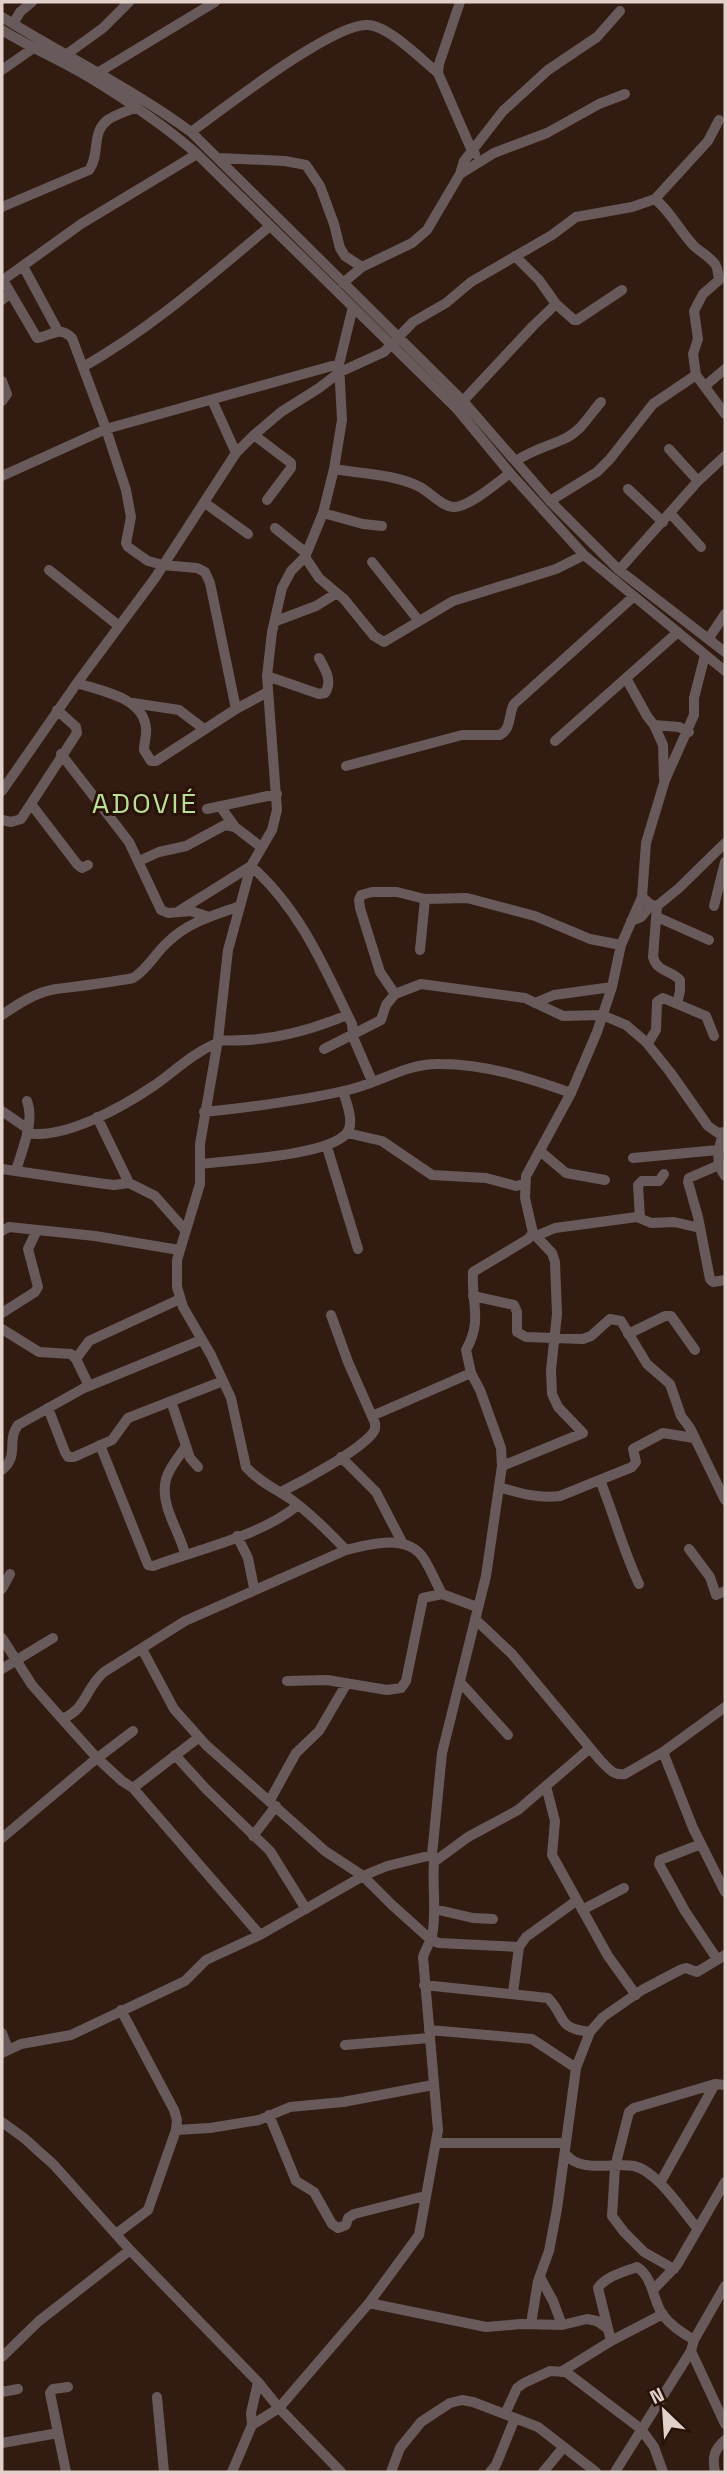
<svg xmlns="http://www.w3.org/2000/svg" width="727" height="2474" font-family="'Space Grotesk',sans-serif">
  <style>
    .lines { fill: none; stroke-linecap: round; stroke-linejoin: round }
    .minor { stroke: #685a5a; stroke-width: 10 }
    .labels { text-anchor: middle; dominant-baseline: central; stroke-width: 6; stroke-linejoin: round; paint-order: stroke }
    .quarter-label { font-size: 28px; letter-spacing: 2px; fill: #badd97; stroke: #281208 }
  </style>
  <rect width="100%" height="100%" fill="#321b11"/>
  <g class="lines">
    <!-- minor -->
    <path class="minor" d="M 460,2 L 439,64 L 438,73 L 472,151 L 475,154
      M 2,17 C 65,56 131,88 191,132 L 463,401 L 550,501 L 619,570 L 725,652
      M 13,24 L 20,12 L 32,2
      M 2,30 C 31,48 63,61 92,79 C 128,101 165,126 197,154 L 457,409 L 510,473 L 584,555 L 725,671
      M 67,54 L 103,28 L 129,2
      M 2,70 L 32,49
      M 99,72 L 215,2
      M 191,132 C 223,109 334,22 368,25 C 389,26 422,60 438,73
      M 197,154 L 81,224 L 3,280 L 37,338 C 51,336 59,325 72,338 L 106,429 L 126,490 L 131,517 L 126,543 L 128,547 L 148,561 L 163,565 L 197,568 L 205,572 L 210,583 L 236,709
      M 219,158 L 285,161 L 306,165 L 320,186 L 334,224 L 340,248 L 345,256 L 362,267
      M 460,174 L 494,153 L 547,133 L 599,104 L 625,94
      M 655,199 C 671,212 679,230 694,246 C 700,252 709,256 715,264 C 718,268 718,274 719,280 L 703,294 L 694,311 L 698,339 L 693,354 L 696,375 L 725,414
      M 2,207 L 89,170 C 101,154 90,132 109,119 C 116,115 126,111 135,108
      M 515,256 L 539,280 L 556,304
      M 23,266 L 58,331
      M 343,283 L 362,267 L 412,243 L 427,230 L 460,174 L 464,161 L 503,111 L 548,70 L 597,37 L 620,11
      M 2,300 L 10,293
      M 83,367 C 152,328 210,276 270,226
      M 2,381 L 7,394 L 2,401
      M 705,386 L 725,369
      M 212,400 L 236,453
      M 463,401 L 533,326 L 556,304 L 574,320 L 577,320 L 622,290
      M 254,435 L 291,463 L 291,468 L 267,500
      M 669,449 L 698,481
      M 516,461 C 532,450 549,446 566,438 C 582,430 590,414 601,402
      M 334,469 C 362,474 395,474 420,487 C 431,493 441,506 453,507 C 468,508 498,482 510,473
      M 2,476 L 106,429 L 339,364
      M 628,489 L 663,522
      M 550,501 L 597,472 L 610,459 L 653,404 L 696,375
      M 205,503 L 248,534
      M 323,513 L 363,524 L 382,526
      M 670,513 L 701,547
      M 275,528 L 306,553
      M 305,557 L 319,578 L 344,599 L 374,636 L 384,642 L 453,601 L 556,569 L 584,555
      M 372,562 L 419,621
      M 49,570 L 119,626
      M 619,570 L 698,481 L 725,456
      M 276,621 L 316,606 L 337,593
      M 709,638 L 725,614
      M 267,676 L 319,694 L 325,693 C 333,681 325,669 319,658
      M 626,678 L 647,716 L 654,725 L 679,727 L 689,732
      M 77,683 C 101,691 143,697 146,728 C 147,735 144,743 144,750 L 151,761 L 156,761 L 236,709 L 268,692
      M 133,703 L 179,710 L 204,729
      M 654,725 L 663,745 L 664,778
      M 555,741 L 678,632
      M 61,754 L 129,842 L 161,910 L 168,913 L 191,911 L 209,917
      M 346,766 L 462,735 L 500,735 C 512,728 508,715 514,704 L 633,597
      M 2,791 L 77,683 L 155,578 L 236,453 L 254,435 L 281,412 L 319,388 L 340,372 L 384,352 L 413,322 L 446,303 L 471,282 L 552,235 L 576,217 L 632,207 L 655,199 L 708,141 L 719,120
      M 31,804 L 77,864 L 82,868 L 88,865
      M 220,806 L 235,827
      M 207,809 L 277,794
      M 2,820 L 11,822 L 21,819 L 77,733 L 76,727 L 57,710
      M 139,861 L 159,852 L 186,846 L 225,825 L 235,827 L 261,847
      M 642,897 L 651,905 L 657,906 L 679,888 L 725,843
      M 657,906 L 653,957 C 657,972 671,970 680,980 L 680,991 L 677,1004
      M 714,906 L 725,862
      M 179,911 L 251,866 C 300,909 324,967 352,1024 L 353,1037 L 372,1081
      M 657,917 L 709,940
      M 631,921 L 641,917 L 651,905
      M 420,950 L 425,899
      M 395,994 L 380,972 L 360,908 L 359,900 L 361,895 L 372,892 L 397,892 L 425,899 L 467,898 L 535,916 L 590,939 L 621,945
      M 535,1003 L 554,995 L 612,987
      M 2,1015 C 18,1004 36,992 56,989 C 81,986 108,983 133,978 C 148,969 155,953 168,942 C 187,923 212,916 237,907
      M 218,1040 C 262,1043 307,1032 347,1015
      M 646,1042 L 650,1040 L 656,1030 L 657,1002 L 663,998 L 706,1016 L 714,1036
      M 324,1049 L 381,1020 L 386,1005 L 395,994 L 421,984 L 525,998 L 563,1016 L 602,1015 L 626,1025 L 646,1042 L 670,1072 L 708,1126 L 718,1133 L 725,1132
      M 2,1111 L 28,1129
      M 204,1112 C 252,1107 301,1101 348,1090 C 380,1083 406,1063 440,1064 C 486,1064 529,1078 571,1093
      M 97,1117 L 129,1183
      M 27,1133 C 65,1140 124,1106 155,1085 C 176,1070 193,1053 217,1043
      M 347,1133 L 382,1141 L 432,1175 L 486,1178 L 516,1186 L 524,1184
      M 723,1133 C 719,1148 714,1162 725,1176
      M 327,1147 L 358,1249
      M 540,1151 L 566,1173 L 605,1180
      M 633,1158 L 718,1150
      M 201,1164 C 232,1160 328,1156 347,1133 C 355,1122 346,1102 343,1091
      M 719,1165 L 689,1178 L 688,1182 L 698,1217 L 710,1279 L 713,1282 L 725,1280
      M 2,1169 L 98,1183 L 114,1185 L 129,1183 L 155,1196 L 185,1230
      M 16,1171 C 22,1149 35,1122 27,1101
      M 640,1218 L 638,1185 L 642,1181 L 659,1181 L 664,1174
      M 2,1231 L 9,1227 L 95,1236 L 179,1250
      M 536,1236 L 555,1228 L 637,1217 L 651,1223 L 674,1222 L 700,1228
      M 473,1296 L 514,1305 L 517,1312 L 517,1332 L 526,1337 L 583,1339 L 591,1336 L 610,1319 L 621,1321 L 647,1364 L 670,1384 L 681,1416 L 690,1428 L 725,1500
      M 2,1313 L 35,1292 L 38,1287 L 28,1249 L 37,1230
      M 2,1329 L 39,1352 L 71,1354 L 76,1359 L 89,1386
      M 628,1334 L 665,1316 L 671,1316 L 695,1350
      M 76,1359 L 89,1341 L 180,1299
      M 171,1401 L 190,1458 L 198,1467
      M 48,1408 L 65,1452 L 68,1457 L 74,1457 L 112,1440 L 128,1418 L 223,1381
      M 372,1416 L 471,1373
      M 100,1445 L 148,1565 L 153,1566 C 199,1549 261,1536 298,1505
      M 341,1457 L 376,1492 L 403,1544
      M 502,1466 L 583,1433 L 558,1407 L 552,1394 L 551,1370 L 557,1314 L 555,1262 L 552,1253 L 533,1233
      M 2,1470 C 20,1455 6,1441 18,1425 L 84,1388 L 201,1340
      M 600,1480 C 614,1515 623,1550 639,1584
      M 499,1487 C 519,1493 539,1499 560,1496 L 632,1467 L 636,1462 L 633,1449 L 663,1433 L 694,1438
      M 281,1492 C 303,1481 357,1452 372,1434 C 376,1429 375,1429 375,1423 L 348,1362 L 331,1315
      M 237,1536 L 248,1558 L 254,1588
      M 689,1549 L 710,1577 L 716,1595 L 725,1591
      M 346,1550 C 329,1532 312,1515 292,1500 C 276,1489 258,1481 246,1467 L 231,1398 L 211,1355 L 183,1307 L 177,1287 L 177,1260 L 200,1184 L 200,1144 L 218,1040 L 228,950 L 251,866 L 272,830 L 277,810 L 267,676 L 272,632 L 282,588 L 291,571 L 305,557 L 323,513 L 334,469 L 342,420 L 339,364 L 353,307
      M 185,1554 C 180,1532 162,1509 165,1485 C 166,1471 179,1457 186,1446
      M 2,1589 L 10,1574
      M 475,1619 L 512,1654 L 600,1760 C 608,1768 613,1776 625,1774 L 663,1752 L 725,1707
      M 2,1638 L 32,1685 L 62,1719 L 97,1758 L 122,1781 L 133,1788 L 260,1935
      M 142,1649 L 174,1709 L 206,1745 L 325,1851 L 363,1876 L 391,1904 L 431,1940 L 439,1943 L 519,1947
      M 2,1669 L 53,1638
      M 287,1681 L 327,1680 L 387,1690 L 401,1688 L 406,1681 L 423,1598 L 442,1594 L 477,1607
      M 460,1682 L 508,1735
      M 62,1719 C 87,1709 85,1688 104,1672 L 185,1621 L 346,1550 C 370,1544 408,1533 424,1559 C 431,1570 436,1583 442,1594
      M 663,1752 L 693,1828 L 725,1892
      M 175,1755 L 206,1789 L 270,1851 L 306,1909
      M 546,1786 L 555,1821 L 552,1855 L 608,1956 L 636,1995
      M 133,1788 L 198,1738
      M 270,1800 L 296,1753 L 319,1731 L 347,1683
      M 253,1836 L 276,1806
      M 2,1838 L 91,1763 L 133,1731
      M 701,1844 L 660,1860 L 659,1864 L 685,1911 L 717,1959
      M 434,1862 L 468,1837 L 518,1810 L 590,1748
      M 434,1909 L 473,1918 L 493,1919
      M 582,1910 L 624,1888
      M 424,1985 L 548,1998 C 567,2018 556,2028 590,2032
      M 513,1993 L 519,1947 L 526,1937 L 576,1901
      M 429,2030 L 532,2039 L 576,2068
      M 2,2033 L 8,2049
      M 345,2045 L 429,2038
      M 2,2053 L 21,2044 L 71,2035 L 185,1981 L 206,1960 L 260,1935 L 363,1876 L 387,1866 L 432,1855
      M 269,2115 L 296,2181 L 314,2192 L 332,2224 L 338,2228 L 346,2225 L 348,2218 L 354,2214 L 425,2196
      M 2,2122 L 24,2138 L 54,2165 L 130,2250 L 258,2382 L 279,2408 L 341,2472
      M 176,2130 L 210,2128 L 259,2120 L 290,2107 L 343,2102 L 433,2085
      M 437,2143 L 565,2143
      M 565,2153 C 579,2174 614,2162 634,2166 C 657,2171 682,2210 697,2228
      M 660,2183 L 715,2084 L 725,2085
      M 116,2234 L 148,2210 L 176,2130 L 177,2120 L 174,2110 L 121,2010
      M 674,2269 L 644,2252 L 624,2232 L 612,2216 L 615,2167 L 629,2112 L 634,2108 L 715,2084
      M 540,2277 L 553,2301 L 562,2325
      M 654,2289 L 677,2265 L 725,2182
      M 369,2303 L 486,2327 L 521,2324 L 562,2325 L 587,2319 L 597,2321 L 608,2329
      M 531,2324 L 538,2281 L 549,2251 L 557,2209 L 576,2068 L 590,2032 L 603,2017 L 642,1990 L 682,1969 L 686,1968 L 697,1972 L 725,1955
      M 611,2341 L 598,2288 C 606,2276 624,2272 637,2267 C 654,2278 652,2300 663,2315 C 671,2326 683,2333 694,2340
      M 691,2351 L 725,2424
      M 2,2357 L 39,2321 L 130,2250
      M 561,2372 L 611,2341 L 663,2314
      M 2,2392 L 18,2389
      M 157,2397 L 164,2472
      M 505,2414 L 517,2388 L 524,2383 L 550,2371 L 566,2372 L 641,2429 L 654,2447 L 663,2472
      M 252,2425 L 251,2413 L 258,2382
      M 2,2443 L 58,2433
      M 66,2472 L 50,2393 L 53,2389 L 68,2387
      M 232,2472 L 252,2425 L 279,2408 L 369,2303 L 419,2235 L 438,2130 L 423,1957 C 425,1950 430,1943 432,1936 C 437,1912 432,1886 434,1862 L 432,1855 L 442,1753 L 486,1576 L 502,1466 L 501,1448 L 480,1390 L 471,1373 L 466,1350 C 483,1320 471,1304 473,1272 L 528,1239 L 533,1233 L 525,1198 L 526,1176 L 571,1093 L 597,1032 L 612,987 L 621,945 L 642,897 L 646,843 L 665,780 L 694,715 L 694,698 L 705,655
      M 391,2472 L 400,2448 L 421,2422 L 450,2403 L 462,2400 L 473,2402 L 538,2427 L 596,2472
      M 490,2472 L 496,2465 L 515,2418
      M 543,2472 L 563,2448
      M 615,2472 L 691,2351 L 694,2340 L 725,2286
      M 715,2472 C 712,2457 714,2450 725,2440"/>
  </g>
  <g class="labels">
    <!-- quarter labels -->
    <g class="quarter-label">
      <text x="145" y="803">ADOVIÉ</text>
    </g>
  </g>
  <!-- border -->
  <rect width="727" height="2474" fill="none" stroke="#e1d1ca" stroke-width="7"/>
  <!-- north arrow -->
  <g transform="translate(664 2411) rotate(335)" stroke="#281208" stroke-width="5" paint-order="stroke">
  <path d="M0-5L12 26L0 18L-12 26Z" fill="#e1d1ca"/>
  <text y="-10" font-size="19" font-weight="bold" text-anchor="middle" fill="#e1d1ca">N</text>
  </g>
</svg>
